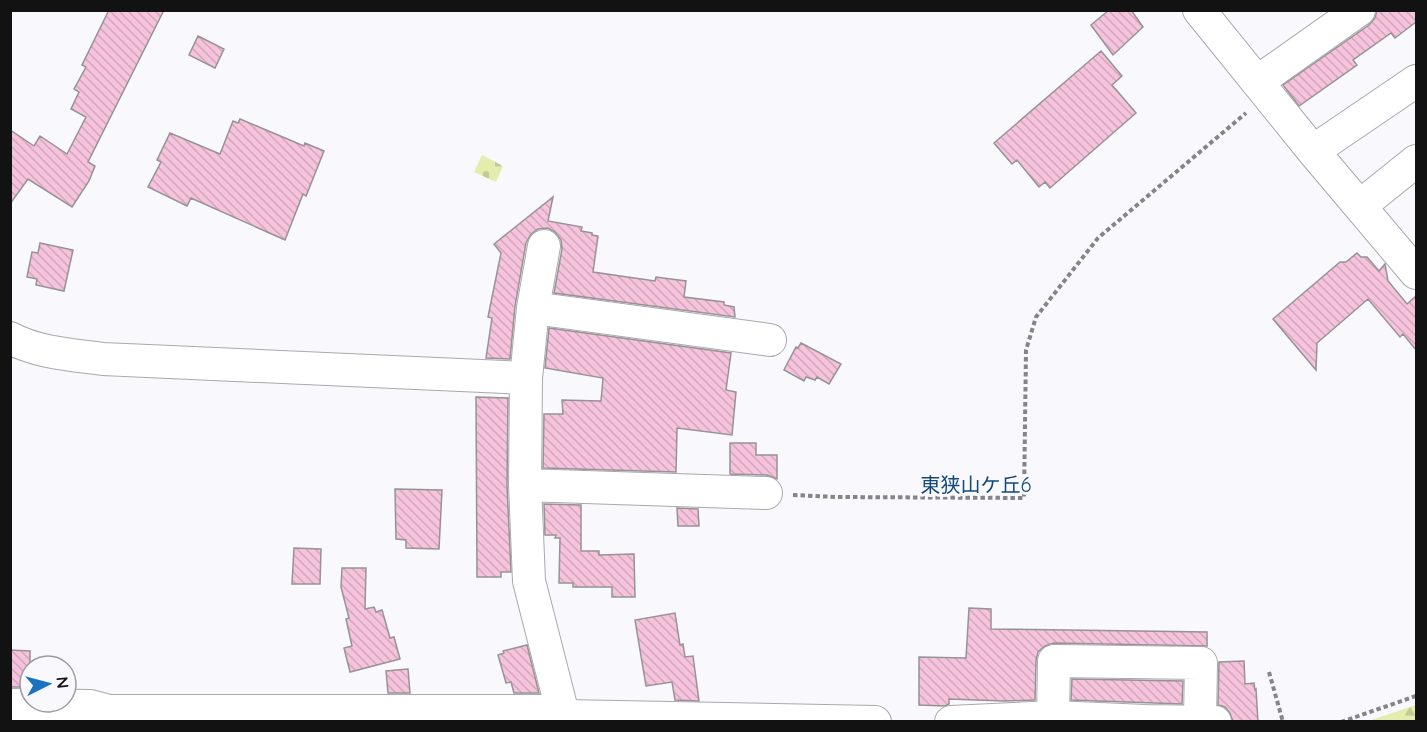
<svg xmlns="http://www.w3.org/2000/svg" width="1427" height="732" font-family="Quicksand,'Noto Sans JP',sans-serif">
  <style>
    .forest { fill: url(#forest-firs) }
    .cemetery { fill: url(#cemetery-stones) }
    .building { fill: url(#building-back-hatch); stroke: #979294; stroke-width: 1.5 }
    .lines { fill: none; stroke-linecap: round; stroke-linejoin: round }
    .minor-casing { stroke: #a9a9ad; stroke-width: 34 }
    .path { stroke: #858588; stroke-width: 4; stroke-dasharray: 4.5 3; stroke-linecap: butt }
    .minor { stroke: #fff; stroke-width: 32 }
    .labels { text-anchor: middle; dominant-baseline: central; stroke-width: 6; stroke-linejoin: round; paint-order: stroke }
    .neighbourhood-label { font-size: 20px; fill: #12487a; stroke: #f8f8fd }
  </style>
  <defs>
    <pattern id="forest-firs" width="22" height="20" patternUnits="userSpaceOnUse" patternTransform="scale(1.5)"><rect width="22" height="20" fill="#e5edae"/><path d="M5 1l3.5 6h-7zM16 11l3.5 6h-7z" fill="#c3ca95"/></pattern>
    <pattern id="cemetery-stones" width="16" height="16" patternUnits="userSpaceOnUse" patternTransform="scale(1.5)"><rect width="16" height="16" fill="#e5edae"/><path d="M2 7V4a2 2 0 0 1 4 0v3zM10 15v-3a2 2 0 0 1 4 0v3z" fill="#c3ca95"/></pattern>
    <pattern id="building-back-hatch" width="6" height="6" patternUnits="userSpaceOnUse" patternTransform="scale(1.5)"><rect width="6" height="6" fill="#f6c3dc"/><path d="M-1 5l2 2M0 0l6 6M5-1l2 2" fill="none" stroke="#d2a6bc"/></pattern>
  </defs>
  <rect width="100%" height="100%" fill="#f8f8fd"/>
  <!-- forest -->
  <path class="forest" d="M 1416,705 L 1416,721 L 1368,721 Z"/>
  <!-- cemetery -->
  <path class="cemetery" d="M 482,155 L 503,166 L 496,182 L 474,172 Z"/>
  <!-- building -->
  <path class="building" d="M 109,10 L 164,10 L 88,162 L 95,166 L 89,181 L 72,207 L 28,179 L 10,204 L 10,130 L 34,146 L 40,136 L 67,154 L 86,117 L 71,109 L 79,92 L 74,89 L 86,67 L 82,65 Z
    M 1109,10 L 1131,10 L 1143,27 L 1113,55 L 1091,25 Z
    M 1377,10 L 1416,10 L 1416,22 L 1395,38 L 1391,33 L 1353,60 L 1357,65 L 1299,106 L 1283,85 L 1369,25 L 1375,18 Z
    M 198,36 L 224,49 L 215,68 L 189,55 Z
    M 1101,51 L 1122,76 L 1112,85 L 1136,113 L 1050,188 L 1045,182 L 1039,187 L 1017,160 L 1012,164 L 994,143 Z
    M 240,119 L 304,146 L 305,143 L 324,151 L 306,196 L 303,194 L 285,240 L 191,198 L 187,206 L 148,187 L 161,162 L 157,160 L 170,133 L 220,154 L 233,121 L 238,123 Z
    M 553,197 L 548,221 L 582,227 L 581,231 L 592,233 L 592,235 L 598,236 L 593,272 L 655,281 L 656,277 L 686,281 L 684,297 L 724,302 L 724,305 L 734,307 L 735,317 L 554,293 L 562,249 L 561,240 L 555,232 L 548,228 L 538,229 L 531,234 L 526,243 L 515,306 L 510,359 L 486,358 L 492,318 L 488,317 L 501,253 L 494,244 Z
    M 40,243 L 73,250 L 64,291 L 36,285 L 37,279 L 27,277 L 32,252 L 38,253 Z
    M 1357,253 L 1361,257 L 1367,257 L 1379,271 L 1385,264 L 1388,281 L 1407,304 L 1416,296 L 1416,350 L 1403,334 L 1400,337 L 1368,299 L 1317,343 L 1316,370 L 1273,319 L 1340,262 L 1346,262 Z
    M 549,328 L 731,353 L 726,390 L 736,392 L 732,435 L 677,428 L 676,472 L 543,468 L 544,414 L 563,414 L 562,400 L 601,401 L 603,378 L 545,368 Z
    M 801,343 L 841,364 L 829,384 L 817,377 L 815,380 L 806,377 L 804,381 L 784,370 L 796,347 L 798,348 Z
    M 476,397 L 508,398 L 507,485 L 511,572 L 501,572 L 501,577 L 477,577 Z
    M 730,443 L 756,443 L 756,455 L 777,455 L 777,479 L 767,475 L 730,474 Z
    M 395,489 L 442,490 L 439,549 L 406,548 L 406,540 L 396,539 Z
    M 544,504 L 581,505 L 581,551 L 599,551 L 599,555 L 634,554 L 635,597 L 612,597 L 612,587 L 573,587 L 573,583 L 559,583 L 560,538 L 555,538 L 556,535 L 545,535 Z
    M 677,508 L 698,509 L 699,526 L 678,526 Z
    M 294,548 L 321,549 L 320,584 L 292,584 Z
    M 342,568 L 366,568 L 365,609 L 374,607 L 376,612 L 382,610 L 390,638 L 394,637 L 400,659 L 350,672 L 344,648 L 352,646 L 346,619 L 349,618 L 341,587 Z
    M 969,608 L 991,609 L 991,629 L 1207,632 L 1207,646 L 1054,643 L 1045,646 L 1038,652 L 1036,661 L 1035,700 L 1005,701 L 949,699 L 949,704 L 945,706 L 919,705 L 919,657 L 966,658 Z
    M 675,613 L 680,645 L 683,644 L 685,657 L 693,656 L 699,701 L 675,700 L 672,682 L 646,686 L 635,620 Z
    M 527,645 L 539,693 L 514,693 L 511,682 L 506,683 L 498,655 L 504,653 L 503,651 Z
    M 10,650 L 30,651 L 30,687 L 10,687 Z
    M 1244,661 L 1245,684 L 1254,683 L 1255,690 L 1256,689 L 1258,722 L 1233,722 L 1230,713 L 1225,707 L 1218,705 L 1219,662 Z
    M 408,669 L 410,693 L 388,693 L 386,671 Z
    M 1072,679 L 1183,681 L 1182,704 L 1071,700 Z"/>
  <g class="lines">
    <!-- minor casing -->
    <g class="minor-casing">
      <path id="minor" d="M 1199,10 L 1313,151 L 1416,273
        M 1257,82 L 1359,10
        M 1313,151 L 1416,81
        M 1360,206 L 1416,161
        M 533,308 L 770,340
        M 10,338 C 38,353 73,355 103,359 L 526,378 L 525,485 L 529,581 L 565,722
        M 526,378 L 533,308 L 544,246
        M 525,485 L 766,493
        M 10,705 L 90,706 L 109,711 L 551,711 L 563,709
        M 564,716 L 875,722
        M 1053,717 L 1054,661 L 1201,663 L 1200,721
        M 951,722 L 1053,717 L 1145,721 L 1215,722"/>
    </g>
    <!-- path -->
    <path class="path" d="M 793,495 L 836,497 L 1024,498 L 1026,350 L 1036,317 L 1098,238 L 1246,113
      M 1269,672 L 1283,722
      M 1341,722 L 1416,696"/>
    <!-- minor -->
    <use href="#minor" class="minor"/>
  </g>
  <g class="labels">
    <!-- neighbourhood labels -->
    <g class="neighbourhood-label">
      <text x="976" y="484">東狭山ケ丘6</text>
    </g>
  </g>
  <!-- border -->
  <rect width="1427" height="732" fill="none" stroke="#121213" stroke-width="24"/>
  <!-- north arrow -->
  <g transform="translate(48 684) rotate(84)"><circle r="28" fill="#f8f8fd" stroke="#9c9c9f" stroke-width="1.5"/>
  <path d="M0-4.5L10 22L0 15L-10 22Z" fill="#1973c0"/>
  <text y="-9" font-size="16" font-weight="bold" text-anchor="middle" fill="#121213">N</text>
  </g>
</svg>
